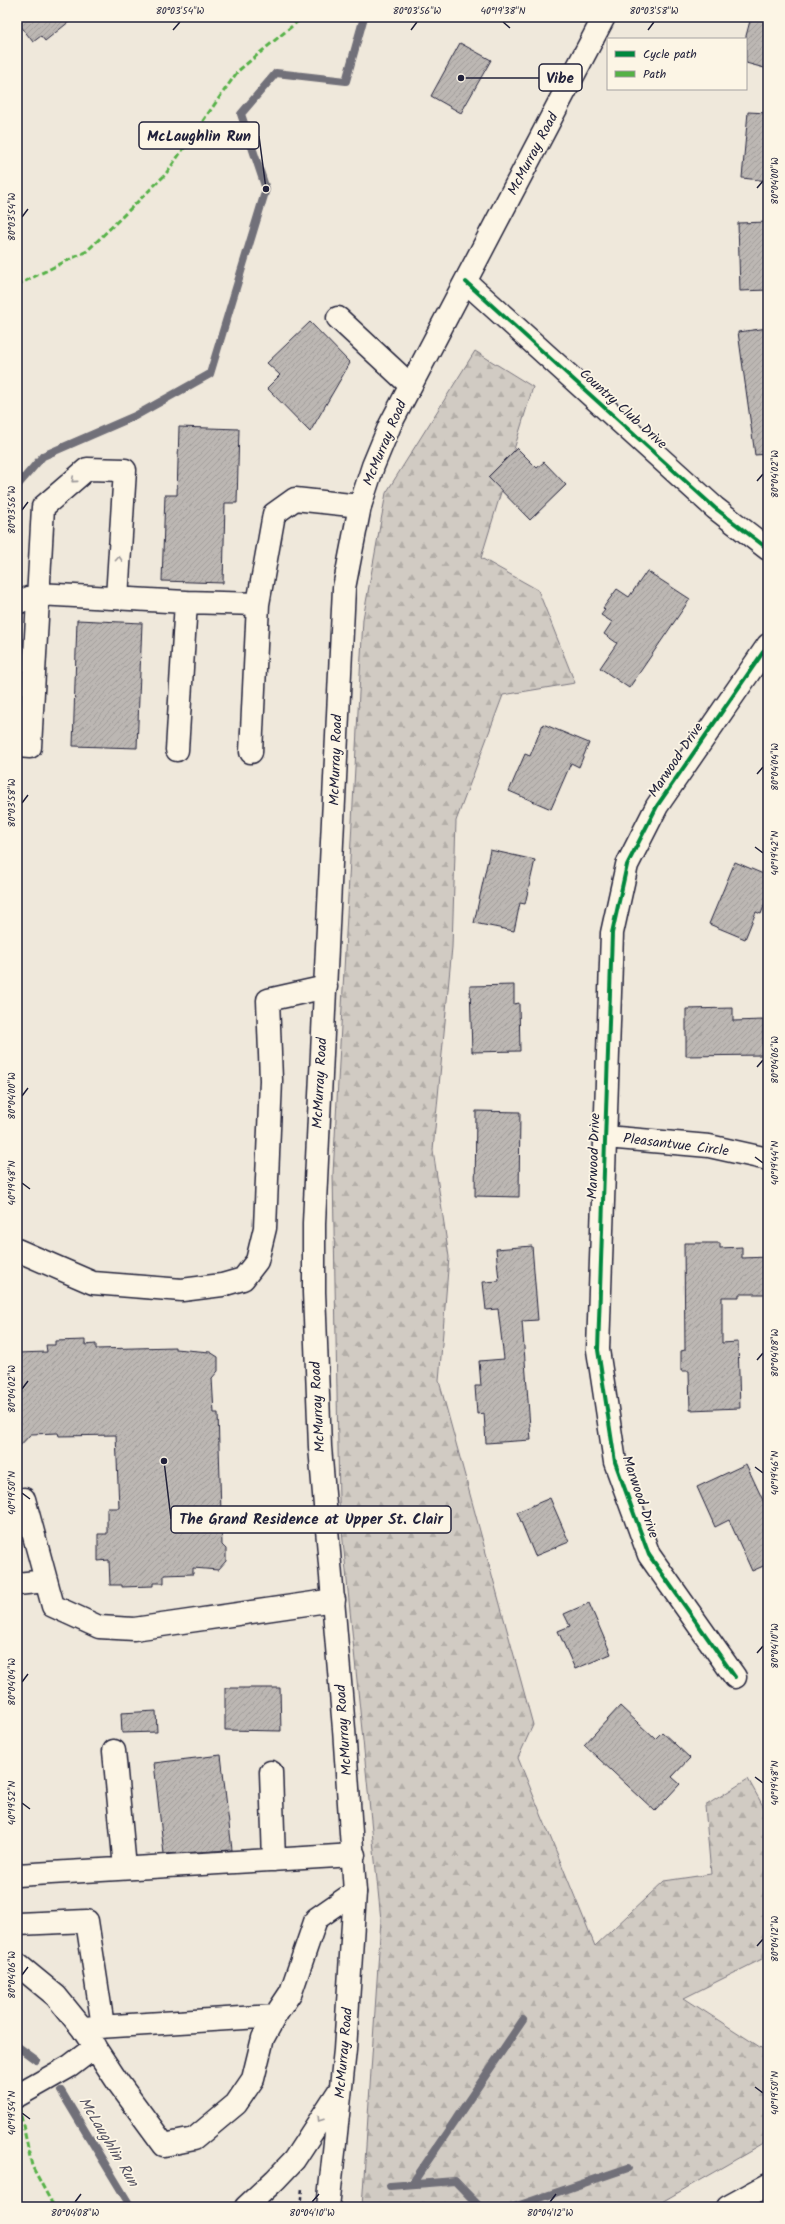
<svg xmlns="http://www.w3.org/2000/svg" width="785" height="2224" font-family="Kalam,sans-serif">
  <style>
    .forest { fill: url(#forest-firs); stroke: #7a767f }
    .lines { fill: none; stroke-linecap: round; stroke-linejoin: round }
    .stream { stroke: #716f79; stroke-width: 8 }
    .building { fill: url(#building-hatch); stroke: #22223b }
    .minor-casing { stroke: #22223b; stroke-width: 25 }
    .major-casing { stroke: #22223b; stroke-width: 25 }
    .path { stroke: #22223b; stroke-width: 2.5; stroke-dasharray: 4 3; stroke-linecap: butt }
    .minor { stroke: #fcf5e5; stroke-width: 22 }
    .major { stroke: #fcf5e5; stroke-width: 22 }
    .quiet { stroke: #55b146; stroke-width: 3; stroke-dasharray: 6 3; stroke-linecap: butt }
    .cycleway-casing { stroke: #fcf5e5; stroke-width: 6 }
    .cycleway { stroke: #00873e; stroke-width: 4 }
    .oneway { stroke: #9a9698 }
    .ticks { fill: none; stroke: #22223b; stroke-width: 1.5 }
    .labels { text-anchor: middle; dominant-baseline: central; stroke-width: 3.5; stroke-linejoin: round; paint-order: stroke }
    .street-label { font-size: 14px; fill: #22223b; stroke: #fcf5e5 }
    .water-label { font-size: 15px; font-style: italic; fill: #575564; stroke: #fcf5e5 }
    .leader { fill: none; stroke: #22223b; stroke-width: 1.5 }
    .callout-dot { fill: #22223b; stroke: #fcf5e5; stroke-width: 1.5 }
    .callout { fill: #fcf5e5; stroke: #22223b; stroke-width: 1.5 }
    .callout-label { font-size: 15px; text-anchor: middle; font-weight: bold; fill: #22223b }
    .neatline { fill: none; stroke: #22223b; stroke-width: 1.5 }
    .ticks-label { font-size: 10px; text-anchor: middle; fill: #22223b }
  </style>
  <defs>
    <pattern id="forest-firs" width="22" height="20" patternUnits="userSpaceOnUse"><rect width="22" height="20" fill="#d1cbc3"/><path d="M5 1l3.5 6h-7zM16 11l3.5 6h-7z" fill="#b3aea8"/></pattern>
    <pattern id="building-hatch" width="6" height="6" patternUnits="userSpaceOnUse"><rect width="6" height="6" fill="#bcb7b3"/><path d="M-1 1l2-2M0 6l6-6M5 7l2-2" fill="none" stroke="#a19d9b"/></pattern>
  </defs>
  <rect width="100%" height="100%" fill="#efe8db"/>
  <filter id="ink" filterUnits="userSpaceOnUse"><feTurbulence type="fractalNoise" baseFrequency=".025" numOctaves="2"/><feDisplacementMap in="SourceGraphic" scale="8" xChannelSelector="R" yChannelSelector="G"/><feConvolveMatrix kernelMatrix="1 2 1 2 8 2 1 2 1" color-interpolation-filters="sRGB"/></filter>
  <g filter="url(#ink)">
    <!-- forest -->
    <path class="forest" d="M 475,351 L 533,387 L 481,558 L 538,590 L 575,683 L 503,695 L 456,821 L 452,947 L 433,1150 L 449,1257 L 439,1381 L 533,1725 L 518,1758 L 595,1946 L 664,1881 L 711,1874 L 705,1806 L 748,1779 L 768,1815 L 768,1956 L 684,1998 L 766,2051 L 768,2062 L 768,2141 L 653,2207 L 362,2207 L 381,1920 L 339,1501 L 333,1174 L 363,619 L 386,493 Z"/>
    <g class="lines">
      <!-- stream -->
      <path class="stream" d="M 17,486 L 43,456 L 135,416 L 210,374 L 266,189 L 241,114 L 276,73 L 346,81 L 364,17
        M 17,2046 L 36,2060
        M 61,2091 L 131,2207
        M 412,2184 L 523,2020
        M 390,2186 L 455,2181 L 480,2207
        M 514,2207 L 628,2168"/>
    </g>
    <!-- building -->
    <path class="building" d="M 17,17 L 75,17 L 45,41 L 41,36 L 33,42 L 17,21 Z
      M 751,17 L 768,17 L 768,69 L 746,63 L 746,36 Z
      M 460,43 L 491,60 L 461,113 L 431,96 Z
      M 748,112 L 768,113 L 768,181 L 742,178 Z
      M 768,222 L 768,290 L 740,291 L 738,223 Z
      M 310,322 L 350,363 L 310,432 L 267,388 L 280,375 L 267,363 Z
      M 768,328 L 768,454 L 755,455 L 738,332 Z
      M 179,427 L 239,429 L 237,503 L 225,503 L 223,583 L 162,581 L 165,495 L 177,495 Z
      M 517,448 L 537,468 L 544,462 L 566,485 L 530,520 L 488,477 Z
      M 647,571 L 690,599 L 629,688 L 600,668 L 617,643 L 604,634 L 612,622 L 601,615 L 605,610 L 603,608 L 617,589 L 629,597 Z
      M 77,620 L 142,623 L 137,748 L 73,746 Z
      M 543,724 L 589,743 L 579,767 L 571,763 L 551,809 L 509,791 L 525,754 L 530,756 Z
      M 490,850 L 535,860 L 525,904 L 520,903 L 514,931 L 474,923 Z
      M 735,862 L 768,876 L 768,896 L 761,914 L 756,912 L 745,939 L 709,924 Z
      M 514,985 L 514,1004 L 519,1003 L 520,1051 L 472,1052 L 470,986 Z
      M 733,1008 L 733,1021 L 763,1020 L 763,1055 L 686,1056 L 686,1009 Z
      M 476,1111 L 520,1112 L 519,1197 L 475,1196 Z
      M 684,1243 L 720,1243 L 720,1248 L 742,1247 L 742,1258 L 768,1257 L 768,1294 L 739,1294 L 739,1297 L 722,1297 L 722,1343 L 738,1342 L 740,1408 L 690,1410 L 689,1371 L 681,1371 L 681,1351 L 685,1350 Z
      M 532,1246 L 538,1320 L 522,1321 L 531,1440 L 486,1443 L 484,1413 L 477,1414 L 475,1386 L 481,1386 L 479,1361 L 504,1359 L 498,1309 L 486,1310 L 483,1282 L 499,1281 L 496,1249 Z
      M 85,1340 L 85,1345 L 96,1344 L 96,1349 L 175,1347 L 175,1349 L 210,1352 L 218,1357 L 218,1371 L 212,1378 L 214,1413 L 218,1413 L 222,1545 L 226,1549 L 226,1561 L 218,1570 L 193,1568 L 193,1574 L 164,1575 L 164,1583 L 153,1583 L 153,1586 L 122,1587 L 122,1585 L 110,1585 L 109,1560 L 98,1561 L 98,1534 L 107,1534 L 107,1508 L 119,1508 L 116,1435 L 59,1436 L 58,1433 L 31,1434 L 17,1449 L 17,1353 L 47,1352 L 46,1345 L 55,1345 L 55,1341 Z
      M 746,1464 L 768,1511 L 768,1564 L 752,1571 L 729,1520 L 715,1527 L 697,1487 Z
      M 550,1498 L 569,1542 L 535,1556 L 517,1512 Z
      M 589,1603 L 611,1654 L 575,1669 L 558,1631 L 570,1626 L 564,1614 Z
      M 225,1688 L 280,1688 L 281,1731 L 225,1730 Z
      M 620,1706 L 655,1739 L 662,1732 L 690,1758 L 672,1777 L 680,1784 L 655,1811 L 584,1745 Z
      M 156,1711 L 157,1732 L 122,1733 L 121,1713 Z
      M 221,1755 L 232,1850 L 164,1854 L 154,1763 Z"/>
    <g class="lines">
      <!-- minor casing -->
      <g class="minor-casing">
        <path id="minor" d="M 466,282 L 715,508 L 768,549
          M 338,318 L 410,385
          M 17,603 L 38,594 L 186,602
          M 17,746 L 30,747 L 43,507 L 87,469 L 125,470 L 117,598
          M 177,750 L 186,602 L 258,604
          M 251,752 L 258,604 L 274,514 L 295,499 L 360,506
          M 606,1137 L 709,1146 L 768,1159
          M 17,1250 L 93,1283 L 182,1290 L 222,1285 L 243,1279 L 257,1261 L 265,1228 L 271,1080 L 268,1000 L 326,987
          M 17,1500 L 24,1499 L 53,1606 L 99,1627 L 134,1629 L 334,1600
          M 17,1584 L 46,1581
          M 735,1677 L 649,1555 L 615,1462 L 598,1350 L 612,933 L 627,865 L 657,806 L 768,645
          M 114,1751 L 125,1868
          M 271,1772 L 274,1860
          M 17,1875 L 354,1855
          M 17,1924 L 87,1921 L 103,2026
          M 17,1964 L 56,1996 L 82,2028 L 117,2081 L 164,2145 L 194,2139 L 236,2104 L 253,2079 L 263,2038 L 275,2016 L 291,1992 L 316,1919 L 355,1892
          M 82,2028 L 275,2016
          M 17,2096 L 70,2066 L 95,2047"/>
      </g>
      <!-- major casing -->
      <g class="major-casing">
        <path id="major" d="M 246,2207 L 275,2180 L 294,2160 L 339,2091
          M 328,2207 L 345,2050 L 355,1892 L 344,1729 L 320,1447 L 314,1292 L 314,1223 L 344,588 L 360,506 L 373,466 L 390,425 L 604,17
          M 728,2207 L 768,2185"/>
      </g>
      <!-- path -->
      <path class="path" d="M 300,2207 L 302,2188"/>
      <!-- minor -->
      <use href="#minor" class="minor"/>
      <!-- major -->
      <use href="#major" class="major"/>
      <!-- quiet -->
      <path class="quiet" d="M 17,285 L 87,251 L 165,175 L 238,71 L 303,17
        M 17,2098 L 32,2166 L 54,2207"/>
      <!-- cycleway casing -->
      <g class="cycleway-casing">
        <path id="cycleway" d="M 466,282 L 715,508 L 768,549
          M 735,1677 L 649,1555 L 615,1462 L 598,1350 L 612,933 L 627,865 L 657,806 L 768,645"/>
      </g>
      <!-- cycleway -->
      <use href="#cycleway" class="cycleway"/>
    </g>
    <!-- one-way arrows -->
    <defs><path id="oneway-chevron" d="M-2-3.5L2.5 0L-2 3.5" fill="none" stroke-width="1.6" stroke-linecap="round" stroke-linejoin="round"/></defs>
    <g class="oneway">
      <use href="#oneway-chevron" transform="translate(74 480) rotate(139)"/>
      <use href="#oneway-chevron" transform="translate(119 559) rotate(-86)"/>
      <use href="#oneway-chevron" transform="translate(320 2119) rotate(123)"/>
    </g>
  </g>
  <!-- ticks -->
  <path class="ticks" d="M 503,22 L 510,28M 173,30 L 180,22M 411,30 L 417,22M 648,30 L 654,22M 757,188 L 763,181M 22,217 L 28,209M 757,481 L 763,474M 22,510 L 28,502M 757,774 L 763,767M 22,803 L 28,795M 755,847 L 763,853M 757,1067 L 763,1060M 22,1096 L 28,1088M 755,1157 L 763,1163M 22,1183 L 30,1189M 757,1360 L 763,1353M 22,1389 L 28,1381M 755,1467 L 763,1473M 22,1493 L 30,1499M 757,1653 L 763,1646M 22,1682 L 28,1674M 755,1777 L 763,1783M 22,1803 L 30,1809M 757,1946 L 763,1939M 22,1975 L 28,1967M 755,2087 L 763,2093M 22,2113 L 30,2119M 75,2202 L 81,2194M 312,2202 L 319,2194M 550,2202 L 556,2194"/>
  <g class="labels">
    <!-- street labels -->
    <g class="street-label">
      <text transform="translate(533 154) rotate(-62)">McMurray Road</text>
      <text transform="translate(623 409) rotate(42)">Country Club Drive</text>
      <text transform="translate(385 443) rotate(-67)">McMurray Road</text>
      <text transform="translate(336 760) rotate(-88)">McMurray Road</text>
      <text transform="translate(676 760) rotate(-56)">Marwood Drive</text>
      <text transform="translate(320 1083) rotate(-87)">McMurray Road</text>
      <text transform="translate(676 1145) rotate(7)">Pleasantvue Circle</text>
      <text transform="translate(594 1156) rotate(-88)">Marwood Drive</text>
      <text transform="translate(318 1407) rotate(-93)">McMurray Road</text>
      <text transform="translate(640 1497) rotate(71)">Marwood Drive</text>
      <text transform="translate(344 1730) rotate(-94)">McMurray Road</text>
      <text transform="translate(344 2053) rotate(-85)">McMurray Road</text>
    </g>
    <!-- water labels -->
    <g class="water-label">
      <text transform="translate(108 2142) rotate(59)">McLaughlin Run</text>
    </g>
  </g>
  <!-- callouts -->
  <path class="leader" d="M461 78L539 78M266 189L259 136M164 1461L171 1519"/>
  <g class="callout-dot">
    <circle cx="461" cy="78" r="4"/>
    <circle cx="266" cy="189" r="4"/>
    <circle cx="164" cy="1461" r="4"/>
  </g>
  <g class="callout">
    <rect x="539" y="64" width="43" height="27" rx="4"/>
    <rect x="139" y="122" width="120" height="27" rx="4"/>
    <rect x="171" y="1506" width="280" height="27" rx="4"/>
  </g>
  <g class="callout-label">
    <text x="560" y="83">Vibe</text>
    <text x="199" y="141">McLaughlin Run</text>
    <text x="311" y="1524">The Grand Residence at Upper St. Clair</text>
  </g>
  <!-- margin -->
  <rect width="785" height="2224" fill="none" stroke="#fcf5e5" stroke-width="44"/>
  <!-- legend -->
  <rect x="607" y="38" width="140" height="52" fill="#fcf5e5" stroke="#a5a1a1"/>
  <rect x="615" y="51" width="20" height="6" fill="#00873e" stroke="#a5a1a1"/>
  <text x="643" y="58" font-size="12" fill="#22223b">Cycle path</text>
  <rect x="615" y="71" width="20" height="6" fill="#55b146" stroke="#a5a1a1"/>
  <text x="643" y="78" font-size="12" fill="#22223b">Path</text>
  <rect x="22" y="22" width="741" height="2180" class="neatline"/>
  <g class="ticks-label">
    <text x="180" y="14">80°03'54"W</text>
    <text x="417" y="14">80°03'56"W</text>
    <text x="503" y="14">40°19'38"N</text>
    <text x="654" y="14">80°03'58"W</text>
    <text transform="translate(774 181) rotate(-90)" y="4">80°04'00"W</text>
    <text transform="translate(11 217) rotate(-90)" y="4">80°03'54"W</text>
    <text transform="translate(774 474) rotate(-90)" y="4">80°04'02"W</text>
    <text transform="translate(11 510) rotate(-90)" y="4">80°03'56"W</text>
    <text transform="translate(774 767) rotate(-90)" y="4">80°04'04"W</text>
    <text transform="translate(11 803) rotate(-90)" y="4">80°03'58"W</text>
    <text transform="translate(774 853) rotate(-90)" y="4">40°19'42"N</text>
    <text transform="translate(774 1060) rotate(-90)" y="4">80°04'06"W</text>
    <text transform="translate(11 1096) rotate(-90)" y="4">80°04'00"W</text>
    <text transform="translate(774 1163) rotate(-90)" y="4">40°19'44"N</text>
    <text transform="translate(11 1183) rotate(-90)" y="4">40°19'48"N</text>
    <text transform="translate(774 1353) rotate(-90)" y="4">80°04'08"W</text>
    <text transform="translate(11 1389) rotate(-90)" y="4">80°04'02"W</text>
    <text transform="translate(774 1473) rotate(-90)" y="4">40°19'46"N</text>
    <text transform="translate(11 1493) rotate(-90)" y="4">40°19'50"N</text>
    <text transform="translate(774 1646) rotate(-90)" y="4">80°04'10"W</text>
    <text transform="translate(11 1682) rotate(-90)" y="4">80°04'04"W</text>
    <text transform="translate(774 1783) rotate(-90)" y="4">40°19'48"N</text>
    <text transform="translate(11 1803) rotate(-90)" y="4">40°19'52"N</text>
    <text transform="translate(774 1939) rotate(-90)" y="4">80°04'12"W</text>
    <text transform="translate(11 1975) rotate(-90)" y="4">80°04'06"W</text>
    <text transform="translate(774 2093) rotate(-90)" y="4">40°19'50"N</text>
    <text transform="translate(11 2113) rotate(-90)" y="4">40°19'54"N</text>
    <text x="75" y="2216">80°04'08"W</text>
    <text x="312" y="2216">80°04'10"W</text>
    <text x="550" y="2216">80°04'12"W</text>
  </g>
</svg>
